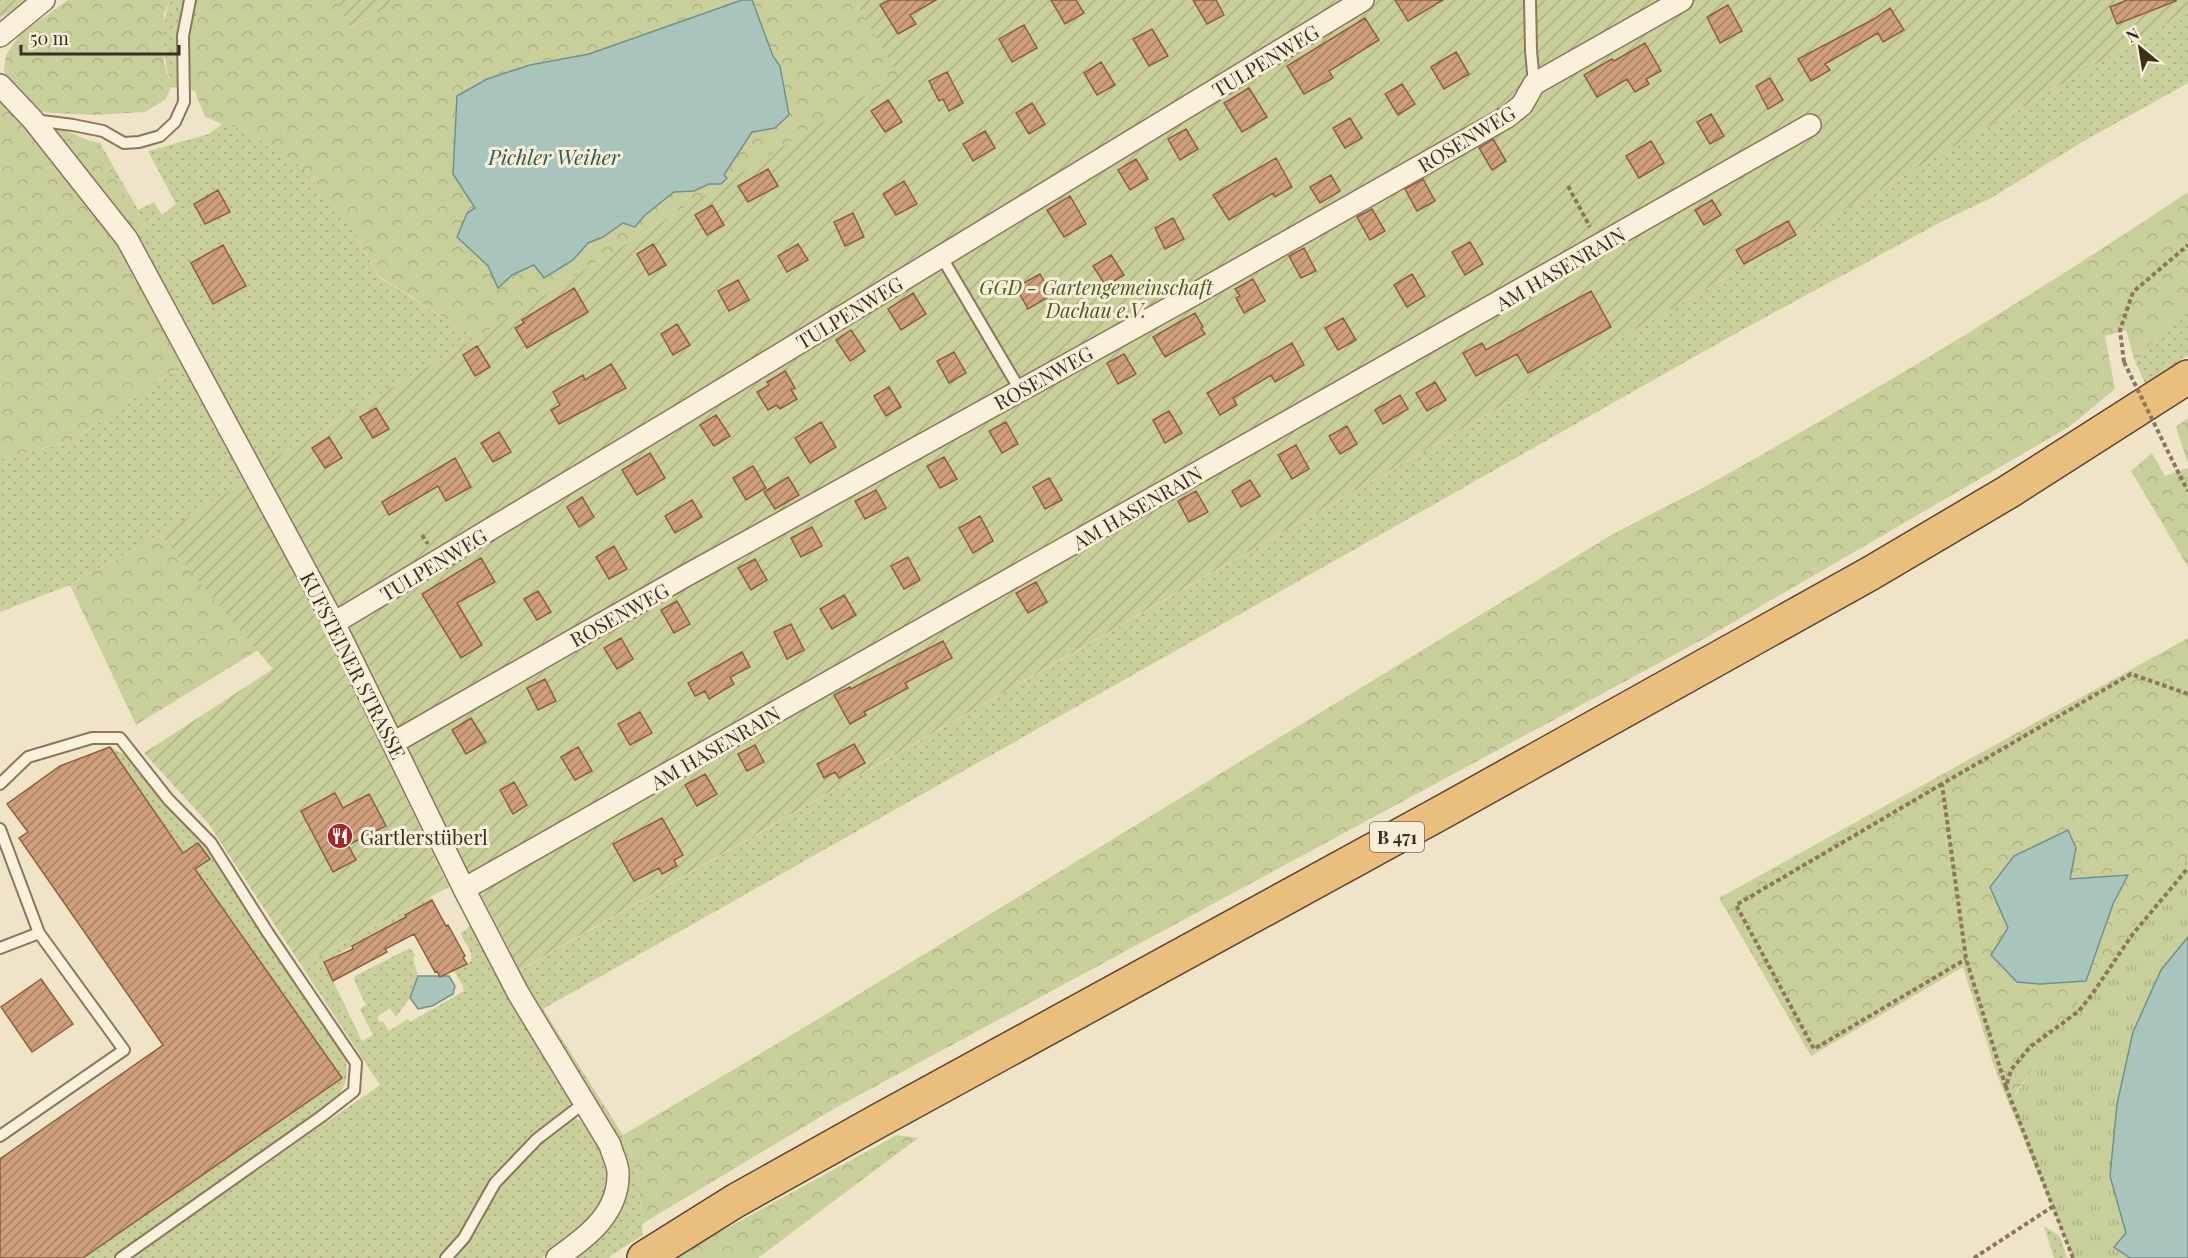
<svg xmlns="http://www.w3.org/2000/svg" width="2188" height="1258" font-family="'Playfair Display',serif">
  <style>
    .grass { fill: url(#grass-dots) }
    .forest { fill: url(#forest-crowns); fill-rule: evenodd }
    .park { fill: url(#park-tufts) }
    .garden { fill: url(#garden-furrows) }
    .water { fill: #a9c4bc; stroke: #6f938a; stroke-width: 1.5 }
    .building { fill: url(#building-hatch); stroke: #8d5f41; stroke-width: 1.5 }
    .lines { fill: none; stroke-linecap: round; stroke-linejoin: round }
    .service-casing { stroke: #8d765c; stroke-width: 14 }
    .minor-casing { stroke: #8d765c; stroke-width: 24 }
    .trunk-casing { stroke: #5b4430; stroke-width: 36 }
    .path { stroke: #8d765c; stroke-width: 4; stroke-dasharray: 4.5 3; stroke-linecap: butt }
    .service { stroke: #faf1dc; stroke-width: 10 }
    .minor { stroke: #faf1dc; stroke-width: 21 }
    .trunk { stroke: #eabe7c; stroke-width: 33 }
    .path-bridge { stroke: #8d765c; stroke-width: 4; stroke-dasharray: 4.5 3; stroke-linecap: butt }
    .labels { text-anchor: middle; dominant-baseline: central; stroke-width: 6; stroke-linejoin: round; paint-order: stroke }
    .shield { fill: #f7eed8; stroke: #756857; stroke-width: 1.5 }
    .shield-label { font-size: 18px; font-weight: bold; fill: #3d2e20 }
    .street-label { font-size: 20px; fill: #3d2e20; stroke: #f7eed8 }
    .park-label { font-size: 20px; font-style: italic; fill: #4d5a26; stroke: #f7eed8 }
    .poi-label { font-size: 20px; fill: #3d2e20; stroke: #f7eed8; text-anchor: start }
    .water-label { font-size: 21px; font-style: italic; fill: #2f5d5a; stroke: #f7eed8 }
  </style>
  <defs>
    <pattern id="grass-dots" width="8" height="8" patternUnits="userSpaceOnUse" patternTransform="scale(1.5)"><rect width="8" height="8" fill="#c9cf9b"/><path d="M2 2h.1M6 6h.1" fill="none" stroke="#aeb285" stroke-width="1.8" stroke-linecap="round"/></pattern>
    <pattern id="forest-crowns" width="20" height="18" patternUnits="userSpaceOnUse" patternTransform="scale(1.5)"><rect width="20" height="18" fill="#c9cf9b"/><path d="M2 6a3 3 0 1 1 6 0M12 15a3 3 0 1 1 6 0" fill="none" stroke="#aeb285"/></pattern>
    <pattern id="park-tufts" width="24" height="20" patternUnits="userSpaceOnUse" patternTransform="scale(1.5)"><rect width="24" height="20" fill="#c9cf9b"/><path d="M3 7l-1-3M5 7V3M7 7l1-3M15 17l-1-3M17 17v-4M19 17l1-3" fill="none" stroke="#aeb285"/></pattern>
    <pattern id="garden-furrows" width="10" height="10" patternUnits="userSpaceOnUse" patternTransform="scale(1.5)"><rect width="10" height="10" fill="#c9cf9b"/><path d="M-1 1l2-2M0 10L10 0M9 11l2-2" fill="none" stroke="#aeb285"/></pattern>
    <pattern id="building-hatch" width="6" height="6" patternUnits="userSpaceOnUse" patternTransform="scale(1.5)"><rect width="6" height="6" fill="#cf9f7d"/><path d="M-1 1l2-2M0 6l6-6M5 7l2-2" fill="none" stroke="#a98266"/></pattern>
  </defs>
  <rect width="100%" height="100%" fill="#f0e4c8"/>
  <!-- grass -->
  <path class="grass" d="M 170,0 L 204,0 C 190,27 193,61 195,91 L 171,87 C 164,59 159,28 170,0 Z
    M 2188,11 L 2188,83 L 2084,141 L 1993,197 L 1941,222 L 1740,331 L 543,1009 L 623,1135 L 638,1175 L 643,1235 L 607,1258 L 572,1258 L 591,1246 L 618,1216 L 626,1199 L 629,1171 L 617,1135 L 538,1010 L 508,956 L 511,951 L 521,970 L 1898,179 Z
    M 222,124 L 246,130 L 301,167 L 347,221 L 379,277 L 475,338 L 259,467 L 200,350 L 136,232 L 146,226 L 90,141 L 100,143 L 138,210 L 154,202 L 162,215 L 176,204 L 148,151 L 209,134 Z
    M 2188,303 L 2188,355 L 2146,385 L 2135,362 Z
    M 182,365 L 245,481 L 160,535 L 70,585 L 0,612 L 0,459 L 70,442 Z
    M 110,747 L 131,758 L 140,773 L 158,791 L 172,809 L 187,826 L 205,842 L 236,893 L 301,988 L 346,1061 C 349,1077 345,1086 337,1099 L 113,1258 L 83,1258 L 341,1077 Z
    M 431,897 L 432,900 L 405,915 L 413,930 L 400,920 L 324,962 L 362,1041 L 373,1035 L 360,1009 L 366,1005 L 354,980 L 355,976 L 410,948 L 415,955 L 413,958 L 418,976 L 410,998 L 396,1017 L 390,1008 L 377,1017 L 380,1022 L 383,1021 L 389,1031 L 408,1019 L 410,1022 L 464,991 L 462,984 L 454,971 L 471,961 C 474,950 463,943 461,933 L 470,926 L 464,915 L 469,916 L 573,1101 L 558,1116 L 563,1123 L 575,1118 L 593,1128 C 598,1142 608,1158 610,1173 C 615,1211 568,1239 542,1258 L 131,1258 L 380,1085 L 301,965 Z
    M 2044,1226 L 2060,1236 L 2067,1258 L 2054,1258 Z"/>
  <!-- forest -->
  <path class="forest" d="M 68,0 L 170,0 L 164,14 L 164,62 L 171,87 L 166,99 L 145,112 L 95,115 L 37,112 L 12,87 L 4,71 L 6,55 L 20,34 Z
    M 204,0 L 336,0 L 351,27 L 400,0 L 742,0 L 589,54 L 530,65 L 457,96 L 453,174 L 475,208 L 469,249 L 488,266 L 498,287 L 512,275 L 534,265 L 544,278 L 573,260 L 588,243 L 603,237 L 623,223 L 635,226 L 644,216 L 674,192 L 694,191 L 709,184 L 721,184 L 727,178 L 723,175 L 744,141 L 752,132 L 775,128 L 780,66 L 774,56 L 752,0 L 854,0 L 899,75 L 475,338 L 379,276 L 347,221 L 301,167 L 246,130 L 222,124 L 205,117 C 202,108 197,99 195,90 C 190,65 192,23 204,0 Z
    M 0,99 L 30,131 L 120,245 L 182,365 L 70,442 L 0,459 Z
    M 50,127 L 69,132 L 90,141 L 146,226 L 136,232 Z
    M 2188,192 L 2188,303 L 2135,362 L 2126,330 L 2105,336 L 2115,389 L 2069,427 L 1720,630 L 837,1107 L 642,1224 L 638,1175 L 623,1135 L 795,1033 L 1613,534 C 1654,512 1697,492 1738,468 C 1891,382 2042,290 2188,192 Z
    M 2188,418 L 2188,464 L 2176,427 Z
    M 2152,453 L 2165,476 L 2188,468 L 2188,567 L 2131,471 Z
    M 160,535 L 258,650 L 136,725 L 70,585 Z
    M 2188,638 L 2188,858 L 2164,888 L 2014,1095 L 1997,1075 L 1963,967 L 1811,1056 L 1719,898 ZM 2068,830 L 2076,848 L 2070,879 L 2128,875 L 2113,904 L 2086,981 L 2040,984 L 2017,982 L 1991,955 L 2008,928 L 2014,856 Z
    M 897,1135 L 918,1138 L 758,1258 L 672,1258 Z"/>
  <!-- park -->
  <path class="park" d="M 2188,858 L 2188,1258 L 2073,1258 L 1997,1075 L 2015,1095 L 2122,940 Z"/>
  <!-- garden -->
  <path class="garden" d="M 0,0 L 30,0 L 0,18 Z
    M 336,0 L 401,0 L 350,27 Z
    M 854,0 L 2188,0 L 2188,11 L 1898,179 L 520,970 L 259,467 L 475,338 L 898,75 Z
    M 245,481 L 328,637 L 449,887 L 301,965 L 208,823 L 144,753 L 273,669 L 160,535 Z"/>
  <!-- water -->
  <path class="water" d="M 742,0 L 752,0 L 773,56 L 780,66 L 789,115 L 775,128 L 752,132 L 724,175 L 727,178 L 721,184 L 709,184 L 694,191 L 674,192 L 644,216 L 635,227 L 623,223 L 603,237 L 588,243 L 573,260 L 544,278 L 534,265 L 512,275 L 498,288 L 488,266 L 457,237 L 467,213 L 475,208 L 453,174 L 457,96 L 487,79 L 530,65 L 589,54 Z
    M 2068,830 L 2076,848 L 2070,879 L 2128,875 L 2113,904 L 2086,981 L 2040,984 L 2017,982 L 1991,955 L 2008,928 L 1990,887 L 2014,856 Z
    M 2188,937 L 2188,1258 L 2130,1258 L 2114,1247 L 2126,1233 L 2110,1176 L 2117,1104 L 2133,1032 L 2161,970 Z
    M 418,976 L 449,976 L 455,986 L 453,994 L 432,1006 L 418,1009 L 410,998 Z"/>
  <!-- building -->
  <path class="building" d="M 889,0 L 936,0 L 910,15 L 916,24 L 898,34 L 880,5 Z
    M 1051,0 L 1076,0 L 1084,13 L 1065,24 Z
    M 1193,0 L 1216,0 L 1224,15 L 1207,24 Z
    M 1395,0 L 1443,0 L 1408,21 Z
    M 2127,0 L 2176,0 L 2176,1 L 2117,24 L 2110,7 Z
    M 1728,5 L 1742,31 L 1720,43 L 1707,17 Z
    M 1890,8 L 1904,30 L 1883,42 L 1878,33 L 1825,64 L 1830,70 L 1811,81 L 1798,59 L 1874,19 Z
    M 1365,18 L 1379,40 L 1329,71 L 1333,78 L 1304,94 L 1287,66 Z
    M 1024,25 L 1037,48 L 1012,62 L 999,39 Z
    M 1152,29 L 1168,56 L 1149,66 L 1133,39 Z
    M 1645,43 L 1661,71 L 1646,79 L 1649,84 L 1635,92 L 1627,79 L 1597,97 L 1584,75 L 1612,59 L 1614,61 Z
    M 1456,52 L 1469,74 L 1444,89 L 1431,67 Z
    M 1101,62 L 1115,85 L 1097,95 L 1084,73 Z
    M 947,72 L 963,103 L 949,111 L 943,99 L 939,101 L 929,81 Z
    M 1770,78 L 1783,100 L 1768,109 L 1756,86 Z
    M 1402,84 L 1415,104 L 1398,115 L 1385,94 Z
    M 1249,88 L 1267,117 L 1242,132 L 1224,103 Z
    M 888,100 L 902,122 L 885,132 L 871,111 Z
    M 1032,103 L 1045,124 L 1029,134 L 1016,113 Z
    M 1711,114 L 1724,136 L 1710,144 L 1697,122 Z
    M 1350,118 L 1362,138 L 1345,148 L 1333,128 Z
    M 1186,129 L 1198,149 L 1180,160 L 1168,139 Z
    M 985,131 L 995,148 L 973,161 L 963,144 Z
    M 1493,139 L 1506,161 L 1492,170 L 1479,148 Z
    M 1651,141 L 1664,163 L 1639,178 L 1626,156 Z
    M 1276,158 L 1292,187 L 1275,197 L 1273,193 L 1229,220 L 1213,195 Z
    M 1136,159 L 1148,179 L 1130,190 L 1118,170 Z
    M 768,169 L 778,186 L 748,202 L 738,186 Z
    M 1331,175 L 1340,191 L 1320,203 L 1310,187 Z
    M 1423,179 L 1435,201 L 1417,211 L 1405,189 Z
    M 904,181 L 917,204 L 896,215 L 883,194 Z
    M 218,190 L 230,212 L 205,224 L 194,204 Z
    M 1070,196 L 1086,224 L 1064,237 L 1047,210 Z
    M 1712,200 L 1721,215 L 1704,225 L 1695,210 Z
    M 712,205 L 724,225 L 707,235 L 695,215 Z
    M 1372,209 L 1385,231 L 1370,240 L 1357,217 Z
    M 853,213 L 864,237 L 845,246 L 834,222 Z
    M 1173,218 L 1184,239 L 1165,249 L 1155,228 Z
    M 1788,221 L 1796,235 L 1744,264 L 1736,250 Z
    M 1470,242 L 1483,264 L 1465,275 L 1452,252 Z
    M 653,244 L 666,265 L 649,275 L 637,254 Z
    M 798,244 L 808,260 L 787,272 L 778,256 Z
    M 223,245 L 246,286 L 213,304 L 191,263 Z
    M 1304,248 L 1316,271 L 1301,278 L 1289,256 Z
    M 1111,255 L 1124,275 L 1106,286 L 1093,266 Z
    M 1040,274 L 1052,295 L 1028,309 L 1016,287 Z
    M 1412,274 L 1425,296 L 1407,307 L 1394,285 Z
    M 1253,279 L 1265,301 L 1244,313 L 1236,298 L 1240,296 L 1235,289 Z
    M 738,280 L 749,300 L 729,311 L 718,291 Z
    M 574,288 L 588,312 L 527,348 L 515,328 L 524,323 L 522,320 Z
    M 1591,291 L 1611,327 L 1528,373 L 1517,354 L 1476,376 L 1463,353 L 1482,343 L 1486,350 Z
    M 913,293 L 926,314 L 901,330 L 888,309 Z
    M 1195,313 L 1203,327 L 1201,328 L 1205,334 L 1165,357 L 1153,337 Z
    M 1343,318 L 1356,340 L 1338,350 L 1325,328 Z
    M 677,324 L 690,345 L 673,355 L 661,334 Z
    M 851,330 L 865,351 L 850,361 L 836,340 Z
    M 1292,343 L 1304,365 L 1275,382 L 1271,375 L 1233,398 L 1237,405 L 1220,415 L 1207,393 Z
    M 477,346 L 490,367 L 475,376 L 463,355 Z
    M 954,352 L 966,373 L 949,383 L 937,361 Z
    M 1124,354 L 1136,374 L 1118,384 L 1107,363 Z
    M 611,364 L 626,388 L 559,424 L 551,410 L 560,405 L 553,392 L 583,375 L 585,380 Z
    M 785,371 L 795,388 L 791,390 L 797,399 L 780,409 L 777,405 L 768,410 L 757,392 L 769,385 L 767,382 Z
    M 1435,382 L 1446,400 L 1427,411 L 1416,393 Z
    M 889,387 L 901,407 L 886,416 L 874,396 Z
    M 1400,395 L 1408,409 L 1383,424 L 1375,410 Z
    M 376,408 L 389,429 L 373,438 L 360,417 Z
    M 1169,411 L 1182,433 L 1165,443 L 1153,420 Z
    M 716,415 L 730,436 L 714,446 L 700,425 Z
    M 821,422 L 836,447 L 810,463 L 795,438 Z
    M 1006,422 L 1018,444 L 1002,453 L 989,431 Z
    M 1347,426 L 1357,444 L 1340,454 L 1329,436 Z
    M 499,432 L 511,452 L 493,462 L 481,443 Z
    M 329,437 L 342,458 L 325,468 L 312,448 Z
    M 1296,445 L 1309,469 L 1292,479 L 1278,455 Z
    M 650,453 L 665,478 L 637,495 L 622,470 Z
    M 944,457 L 957,479 L 940,488 L 927,466 Z
    M 455,458 L 471,487 L 446,501 L 438,486 L 389,515 L 382,502 Z
    M 753,466 L 766,488 L 746,500 L 733,478 Z
    M 788,477 L 799,495 L 775,509 L 764,492 Z
    M 1049,478 L 1062,500 L 1045,509 L 1033,487 Z
    M 1250,480 L 1260,496 L 1241,507 L 1232,491 Z
    M 876,490 L 886,508 L 865,519 L 855,501 Z
    M 1196,491 L 1208,512 L 1189,522 L 1178,501 Z
    M 582,497 L 594,517 L 579,527 L 567,507 Z
    M 692,500 L 702,517 L 675,533 L 665,516 Z
    M 980,516 L 993,541 L 973,553 L 959,528 Z
    M 812,527 L 822,546 L 801,557 L 791,538 Z
    M 614,546 L 627,569 L 609,579 L 596,557 Z
    M 908,557 L 920,580 L 904,589 L 891,566 Z
    M 481,558 L 495,582 L 457,603 L 482,645 L 461,658 L 422,594 Z
    M 755,559 L 767,580 L 751,590 L 738,568 Z
    M 1036,582 L 1047,602 L 1028,613 L 1016,593 Z
    M 538,591 L 551,612 L 537,620 L 524,599 Z
    M 844,595 L 856,615 L 832,629 L 820,609 Z
    M 677,601 L 690,624 L 674,633 L 661,610 Z
    M 791,624 L 804,650 L 787,659 L 774,632 Z
    M 621,638 L 633,659 L 617,669 L 604,648 Z
    M 943,641 L 952,658 L 905,683 L 908,688 L 864,712 L 866,715 L 850,724 L 834,695 L 850,687 L 851,689 Z
    M 742,652 L 750,667 L 730,677 L 734,684 L 709,699 L 705,691 L 695,696 L 688,683 Z
    M 545,679 L 556,701 L 538,710 L 527,688 Z
    M 640,712 L 652,733 L 630,745 L 618,724 Z
    M 471,718 L 486,742 L 466,754 L 452,730 Z
    M 854,744 L 865,763 L 839,778 L 835,772 L 824,778 L 817,764 Z
    M 755,745 L 764,762 L 747,771 L 738,754 Z
    M 110,747 L 183,853 L 198,843 L 210,859 L 195,869 L 342,1078 L 83,1258 L 0,1258 L 0,1159 L 163,1045 L 19,838 L 28,832 L 7,804 L 60,766 Z
    M 578,747 L 592,771 L 575,780 L 561,757 Z
    M 705,774 L 717,794 L 697,806 L 685,785 Z
    M 514,782 L 527,805 L 513,814 L 500,790 Z
    M 335,793 L 343,808 L 369,794 L 386,826 L 348,845 L 356,860 L 333,872 L 301,811 Z
    M 662,818 L 683,855 L 674,860 L 677,866 L 662,874 L 659,868 L 634,881 L 613,844 Z
    M 432,900 L 446,926 L 448,925 L 465,956 L 463,957 L 467,964 L 440,977 L 437,971 L 435,972 L 414,934 L 385,949 L 387,952 L 333,981 L 324,962 L 353,949 L 352,946 L 406,917 L 405,915 Z
    M 41,979 L 73,1024 L 32,1052 L 1,1007 Z"/>
  <g class="lines">
    <!-- service casing -->
    <g class="service-casing">
      <path id="service" d="M 1530,0 L 1531,50 L 1534,84
        M 34,120 L 73,125 L 103,131 L 124,143 L 139,142 L 160,136 L 175,122 L 184,102 L 183,36 L 190,0
        M 941,256 L 1020,390
        M 0,784 L 28,757 L 92,738 L 120,738 L 168,799 L 211,843 L 268,933 L 356,1063 L 354,1091 L 322,1116 L 121,1258
        M 0,829 L 39,933
        M 0,948 L 39,933 L 124,1050 L 0,1136
        M 446,1258 L 464,1238 L 495,1183 L 537,1139 L 584,1103"/>
    </g>
    <!-- minor casing -->
    <g class="minor-casing">
      <path id="minor" d="M 0,36 L 44,0
        M 0,85 L 33,120 L 127,239 L 334,623 L 464,889 L 518,993 L 610,1145 C 612,1153 617,1162 618,1171 C 620,1213 587,1237 557,1258
        M 334,623 L 682,414 L 1363,0
        M 393,743 L 687,575 L 1193,295 L 1507,117 L 1522,105 L 1534,84 L 1682,0
        M 464,889 L 1810,125"/>
    </g>
    <!-- trunk casing -->
    <g class="trunk-casing">
      <path id="trunk" d="M 644,1258 L 735,1201 L 878,1121 L 1446,810 L 1871,573 L 2008,492 L 2188,377"/>
    </g>
    <!-- path -->
    <path class="path" d="M 1568,186 L 1590,227
      M 2124,362 L 2120,330 L 2133,292 L 2188,245
      M 2180,476 L 2188,491
      M 422,535 L 428,544
      M 1942,784 L 1736,905 L 1814,1049 L 1966,959
      M 2006,1087 L 1966,959 L 1942,784 L 2131,674 L 2188,694
      M 1974,1258 L 2052,1207
      M 2073,1258 L 2006,1087 L 2011,1070 L 2030,1047 L 2079,1011 L 2093,993 L 2132,935 L 2188,868"/>
    <!-- service -->
    <use href="#service" class="service"/>
    <!-- minor -->
    <use href="#minor" class="minor"/>
    <!-- trunk -->
    <use href="#trunk" class="trunk"/>
    <!-- path-bridge -->
    <path class="path-bridge" d="M 2124,362 L 2180,476"/>
  </g>
  <!-- icons -->
  <defs>
    <g id="restaurant-disc" transform="scale(1.35)"><circle r="9.5" fill="#9e2a2b" stroke="#f7eed8"/><path d="M-5-6h1v4h1v-4h1v4h1v-4h1v5L-1.5 .5V6h-2V.5L-5-1ZM5-6V6H3V1.5H1.5Q1.5-4 5-6Z" fill="#fff"/></g>
  </defs>
  <g fill-rule="evenodd">
    <use href="#restaurant-disc" x="340" y="836"/>
  </g>
  <g class="labels">
    <!-- shield labels -->
    <rect class="shield" x="1370" y="822" width="54" height="30" rx="4.5"/>
    <g class="shield-label">
      <text x="1397" y="837">B 471</text>
    </g>
    <!-- street labels -->
    <g class="street-label">
      <text transform="translate(1265 60) rotate(-31)">TULPENWEG</text>
      <text transform="translate(1466 138) rotate(-31)">ROSENWEG</text>
      <text transform="translate(1560 268) rotate(-30)">AM HASENRAIN</text>
      <text transform="translate(849 312) rotate(-31)">TULPENWEG</text>
      <text transform="translate(1043 377) rotate(-29)">ROSENWEG</text>
      <text transform="translate(1137 507) rotate(-30)">AM HASENRAIN</text>
      <text transform="translate(433 564) rotate(-31)">TULPENWEG</text>
      <text transform="translate(619 614) rotate(-29)">ROSENWEG</text>
      <text transform="translate(354 665) rotate(63)">KUFSTEINER STRASSE</text>
      <text transform="translate(715 747) rotate(-30)">AM HASENRAIN</text>
    </g>
    <!-- park labels -->
    <g class="park-label">
      <text x="1096" y="286">GGD - Gartengemeinschaft<tspan x="1096" dy="23">Dachau e.V.</tspan></text>
    </g>
    <!-- poi labels -->
    <g class="poi-label">
      <text x="360" y="836">Gartlerstüberl</text>
    </g>
    <!-- water labels -->
    <g class="water-label">
      <text x="554" y="156">Pichler Weiher</text>
    </g>
  </g>
  <!-- north arrow -->
  <g transform="translate(2140 48) rotate(330)" stroke="#f7eed8" stroke-width="4.5" paint-order="stroke">
  <path d="M0-4.5L10 22L0 15L-10 22Z" fill="#3d2e20"/>
  <text y="-9" font-size="16" font-weight="bold" text-anchor="middle" fill="#3d2e20">N</text>
  </g>
  <!-- scale -->
  <path d="M21 45v9h158v-9" fill="none" stroke="#3d2e20" stroke-width="3"/>
  <text x="30" y="45" font-size="18" fill="#3d2e20" stroke="#f7eed8" stroke-width="4.5" paint-order="stroke">50 m</text>
</svg>
